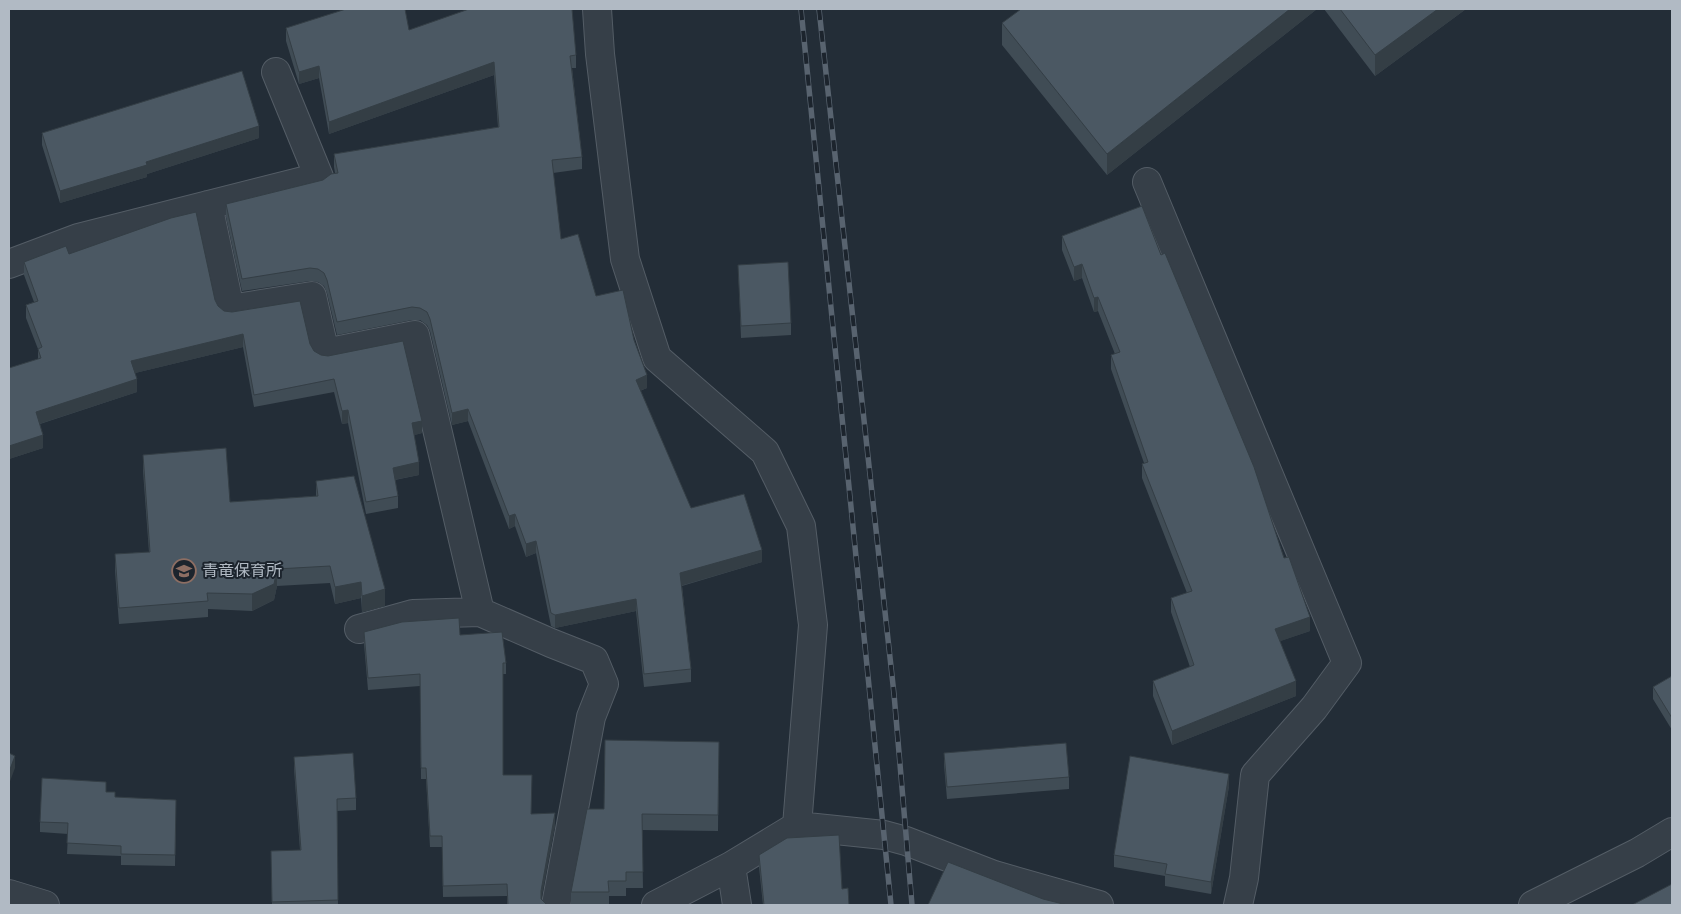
<svg xmlns="http://www.w3.org/2000/svg" width="1681" height="914" font-family="'Sofia Sans Condensed','Noto Sans JP',sans-serif">
  <style>
    .lines { fill: none; stroke-linecap: round; stroke-linejoin: round }
    .minor-casing { stroke: #545d66; stroke-width: 30 }
    .minor { stroke: #363f48; stroke-width: 28 }
    .rail-casing { stroke: #58636f; stroke-width: 5.5 }
    .rail { stroke: #1c242d; stroke-width: 4; stroke-dasharray: 11; stroke-linecap: butt }
    .wall { fill: #404c55 }
    .shaded-wall { fill: #343e45 }
    .building { fill: #4b5863; stroke: #343e45 }
    .labels { text-anchor: middle; dominant-baseline: central; stroke-width: 4; stroke-linejoin: round; paint-order: stroke }
    .poi-label { font-size: 16px; fill: #b1bac4; stroke: #1c242d; text-anchor: start }
  </style>
  <rect width="100%" height="100%" fill="#232d37"/>
  <g class="lines">
    <!-- minor casing -->
    <g class="minor-casing">
      <path id="minor" d="M 597,9 L 600,54 L 625,259 L 657,358 L 765,452 L 801,526 L 813,625 L 797,826
        M 1147,182 L 1347,663 L 1314,708 L 1255,775 L 1244,878 L 1238,905
        M 208,205 L 230,309 L 312,296 L 325,353 L 415,335 L 480,612
        M 9,264 L 78,238 L 319,177 L 276,72
        M 359,629 L 413,614 L 480,612 L 551,643 L 594,660 L 604,684 L 591,717 L 556,905
        M 731,866 L 737,905
        M 9,894 L 45,905
        M 656,905 L 731,866 L 797,826 L 884,835 L 906,841 L 994,875 L 1099,905
        M 1533,905 L 1637,853 L 1672,832"/>
    </g>
    <!-- minor -->
    <use href="#minor" class="minor"/>
    <!-- rail casing -->
    <g class="rail-casing">
      <path id="rail" d="M 801,9 L 891,905
        M 819,9 L 894,694 L 912,905"/>
    </g>
    <!-- rail -->
    <use href="#rail" class="rail"/>
  </g>
  <!-- wall -->
  <path class="wall" d="M 1317,9 L 1107,175 L 1002,45 L 1002,23 Z
    M 1324,9 L 1466,9 L 1375,76 Z
    M 286,28 L 409,30 L 576,55 L 576,68 L 572,68 L 582,157 L 582,169 L 553,173 L 561,239 L 596,296 L 634,340 L 647,388 L 640,391 L 691,508 L 762,562 L 682,586 L 691,669 L 691,682 L 644,687 L 636,611 L 555,628 L 551,626 L 536,553 L 526,557 L 515,526 L 509,529 L 468,421 L 452,425 L 430,331 L 427,325 L 420,320 L 412,320 L 337,335 L 327,293 L 324,286 L 318,282 L 310,281 L 242,291 L 226,217 L 226,204 L 323,180 L 335,173 L 334,167 L 334,154 L 498,127 L 494,75 L 329,134 L 319,78 L 299,84 L 286,41 Z
    M 42,133 L 259,138 L 147,174 L 147,177 L 60,203 L 42,145 Z
    M 1062,236 L 1161,255 L 1284,558 L 1310,631 L 1280,641 L 1296,696 L 1172,745 L 1153,696 L 1153,681 L 1190,667 L 1171,612 L 1171,598 L 1187,593 L 1142,478 L 1142,464 L 1144,463 L 1111,369 L 1111,355 L 1115,354 L 1098,311 L 1094,312 L 1082,278 L 1074,281 L 1062,250 Z
    M 69,254 L 215,300 L 218,306 L 224,311 L 310,344 L 314,351 L 422,433 L 414,435 L 419,475 L 395,480 L 398,496 L 398,508 L 366,514 L 348,423 L 342,424 L 334,392 L 254,407 L 243,347 L 135,373 L 137,392 L 40,424 L 43,448 L 9,459 L 9,368 L 38,359 L 38,349 L 26,318 L 26,305 L 34,302 L 24,275 L 24,262 Z
    M 738,265 L 791,323 L 791,335 L 741,338 Z
    M 143,455 L 230,502 L 316,496 L 316,481 L 385,606 L 362,612 L 361,598 L 335,604 L 330,583 L 277,586 L 274,600 L 252,611 L 208,609 L 208,617 L 119,624 L 115,571 L 115,554 L 149,552 L 143,471 Z
    M 364,632 L 460,635 L 506,663 L 506,674 L 503,674 L 503,775 L 531,814 L 555,825 L 541,898 L 547,905 L 507,905 L 507,896 L 443,897 L 442,847 L 430,847 L 426,779 L 421,779 L 420,686 L 368,690 L 364,644 Z
    M 1672,676 L 1672,730 L 1653,699 L 1653,687 Z
    M 719,742 L 718,831 L 642,830 L 643,888 L 626,888 L 626,896 L 609,896 L 609,905 L 571,905 L 571,892 L 604,809 Z
    M 944,753 L 1069,777 L 1069,789 L 947,799 L 944,765 Z
    M 294,757 L 356,798 L 356,810 L 337,811 L 338,905 L 272,905 L 271,851 L 300,850 L 294,769 Z
    M 1229,786 L 1211,894 L 1165,886 L 1165,876 L 1114,867 L 1114,855 Z
    M 106,792 L 115,797 L 176,800 L 175,866 L 121,865 L 121,856 L 67,854 L 68,834 L 40,832 L 40,822 Z
    M 759,855 L 842,889 L 849,905 L 763,905 L 759,867 Z"/>
  <!-- shaded-wall -->
  <path class="shaded-wall" d="M 1290,9 L 1317,9 L 1107,175 L 1107,154 Z
    M 1438,9 L 1466,9 L 1375,76 L 1375,55 Z
    M 494,62 L 494,75 L 329,134 L 329,122 Z
    M 319,66 L 319,78 L 299,84 L 299,72 Z
    M 259,126 L 259,138 L 147,174 L 147,177 L 60,203 L 60,191 L 146,162 Z
    M 1082,264 L 1082,278 L 1074,281 L 1074,267 Z
    M 1098,297 L 1098,311 L 1094,312 L 1094,298 Z
    M 243,334 L 243,347 L 131,374 L 131,361 Z
    M 647,375 L 647,388 L 636,392 L 636,380 Z
    M 137,379 L 137,392 L 36,425 L 36,412 Z
    M 468,409 L 468,421 L 452,425 L 452,413 Z
    M 348,410 L 348,423 L 342,424 L 342,411 Z
    M 422,421 L 422,433 L 412,436 L 412,423 Z
    M 43,435 L 43,448 L 9,459 L 9,446 Z
    M 419,462 L 419,475 L 393,480 L 393,468 Z
    M 515,514 L 515,526 L 509,529 L 509,516 Z
    M 536,541 L 536,553 L 526,557 L 526,544 Z
    M 762,550 L 762,562 L 680,586 L 680,573 Z
    M 277,569 L 277,586 L 274,600 L 252,611 L 252,594 Z
    M 361,582 L 361,598 L 335,604 L 335,587 Z
    M 385,589 L 385,606 L 362,612 L 362,596 Z
    M 636,599 L 636,611 L 555,628 L 555,615 Z
    M 1310,617 L 1310,631 L 1275,643 L 1275,629 Z
    M 1296,681 L 1296,696 L 1172,745 L 1172,731 Z
    M 15,756 L 15,768 L 9,784 L 9,772 Z
    M 1229,774 L 1229,786 L 1211,894 L 1211,882 Z
    M 555,813 L 555,825 L 541,902 L 541,891 Z"/>
  <!-- building -->
  <path class="building" d="M 346,9 L 405,9 L 409,30 L 469,9 L 572,9 L 576,55 L 570,56 L 582,157 L 552,160 L 561,239 L 578,234 L 596,296 L 623,290 L 634,340 L 647,375 L 636,380 L 691,508 L 744,494 L 762,550 L 680,573 L 691,669 L 644,674 L 636,599 L 555,615 L 551,613 L 536,541 L 526,544 L 515,514 L 509,516 L 468,409 L 452,413 L 430,319 L 427,312 L 420,308 L 412,307 L 337,322 L 327,280 L 324,273 L 318,269 L 310,268 L 242,279 L 226,204 L 323,180 L 331,174 L 338,173 L 334,154 L 499,127 L 494,62 L 329,122 L 319,66 L 299,72 L 286,28 Z
    M 1021,9 L 1290,9 L 1107,154 L 1002,23 Z
    M 1340,9 L 1438,9 L 1375,55 Z
    M 242,71 L 259,126 L 146,162 L 147,165 L 60,191 L 42,133 Z
    M 1142,206 L 1161,255 L 1165,253 L 1254,467 L 1284,558 L 1289,557 L 1310,617 L 1275,629 L 1296,681 L 1172,731 L 1153,681 L 1194,665 L 1171,598 L 1192,591 L 1142,464 L 1148,462 L 1111,355 L 1120,352 L 1098,297 L 1094,298 L 1082,264 L 1074,267 L 1062,236 Z
    M 196,212 L 215,300 L 218,306 L 224,311 L 232,312 L 300,301 L 310,344 L 314,351 L 321,355 L 328,356 L 403,341 L 422,421 L 412,423 L 419,462 L 393,468 L 398,496 L 366,502 L 348,410 L 342,411 L 334,379 L 254,395 L 243,334 L 131,361 L 137,379 L 36,412 L 43,435 L 9,446 L 9,368 L 41,358 L 38,349 L 42,347 L 26,305 L 38,301 L 24,262 L 66,246 L 69,254 L 171,218 Z
    M 788,262 L 791,323 L 741,326 L 738,265 Z
    M 226,448 L 230,502 L 318,496 L 316,481 L 354,476 L 385,589 L 362,596 L 361,582 L 335,587 L 330,566 L 277,569 L 274,584 L 252,594 L 207,593 L 208,601 L 119,608 L 115,554 L 150,552 L 143,455 Z
    M 459,618 L 460,635 L 502,632 L 506,663 L 503,663 L 503,775 L 532,775 L 531,814 L 555,813 L 541,891 L 541,899 L 547,905 L 508,905 L 507,884 L 443,886 L 442,836 L 430,836 L 426,768 L 421,768 L 420,674 L 368,678 L 364,632 L 402,622 Z
    M 1672,676 L 1672,718 L 1653,687 Z
    M 605,740 L 719,742 L 718,815 L 642,814 L 643,872 L 626,872 L 626,881 L 608,881 L 609,892 L 571,892 L 587,809 L 604,809 Z
    M 1066,743 L 1069,777 L 947,787 L 944,753 Z
    M 9,753 L 15,756 L 9,772 Z
    M 353,753 L 356,798 L 337,799 L 338,900 L 272,902 L 271,851 L 301,850 L 294,757 Z
    M 1130,756 L 1229,774 L 1211,882 L 1165,874 L 1167,864 L 1114,855 Z
    M 42,778 L 106,782 L 106,792 L 115,792 L 115,797 L 176,800 L 175,855 L 121,854 L 121,846 L 67,843 L 68,823 L 40,822 Z
    M 839,835 L 842,889 L 848,888 L 849,905 L 764,905 L 759,855 L 787,838 Z
    M 948,862 L 1043,899 L 1067,905 L 928,905 Z
    M 1672,884 L 1672,905 L 1632,905 Z"/>
  <!-- icons -->
  <defs>
    <g id="school-ring" transform="scale(1.25)"><circle r="9.5" fill="#1c242d" stroke="#8d6e63" stroke-width="1.5"/><path d="M0-5L7-2L0 1L-7-2ZM-4 1L0 2.5L4 1V4Q0 6-4 4Z" fill="#8d6e63"/></g>
  </defs>
  <g fill-rule="evenodd">
    <use href="#school-ring" x="184" y="571"/>
  </g>
  <g class="labels">
    <!-- poi labels -->
    <g class="poi-label">
      <text x="202" y="571">青竜保育所</text>
    </g>
  </g>
  <!-- border -->
  <rect width="1681" height="914" fill="none" stroke="#b1bac4" stroke-width="20"/>
</svg>
